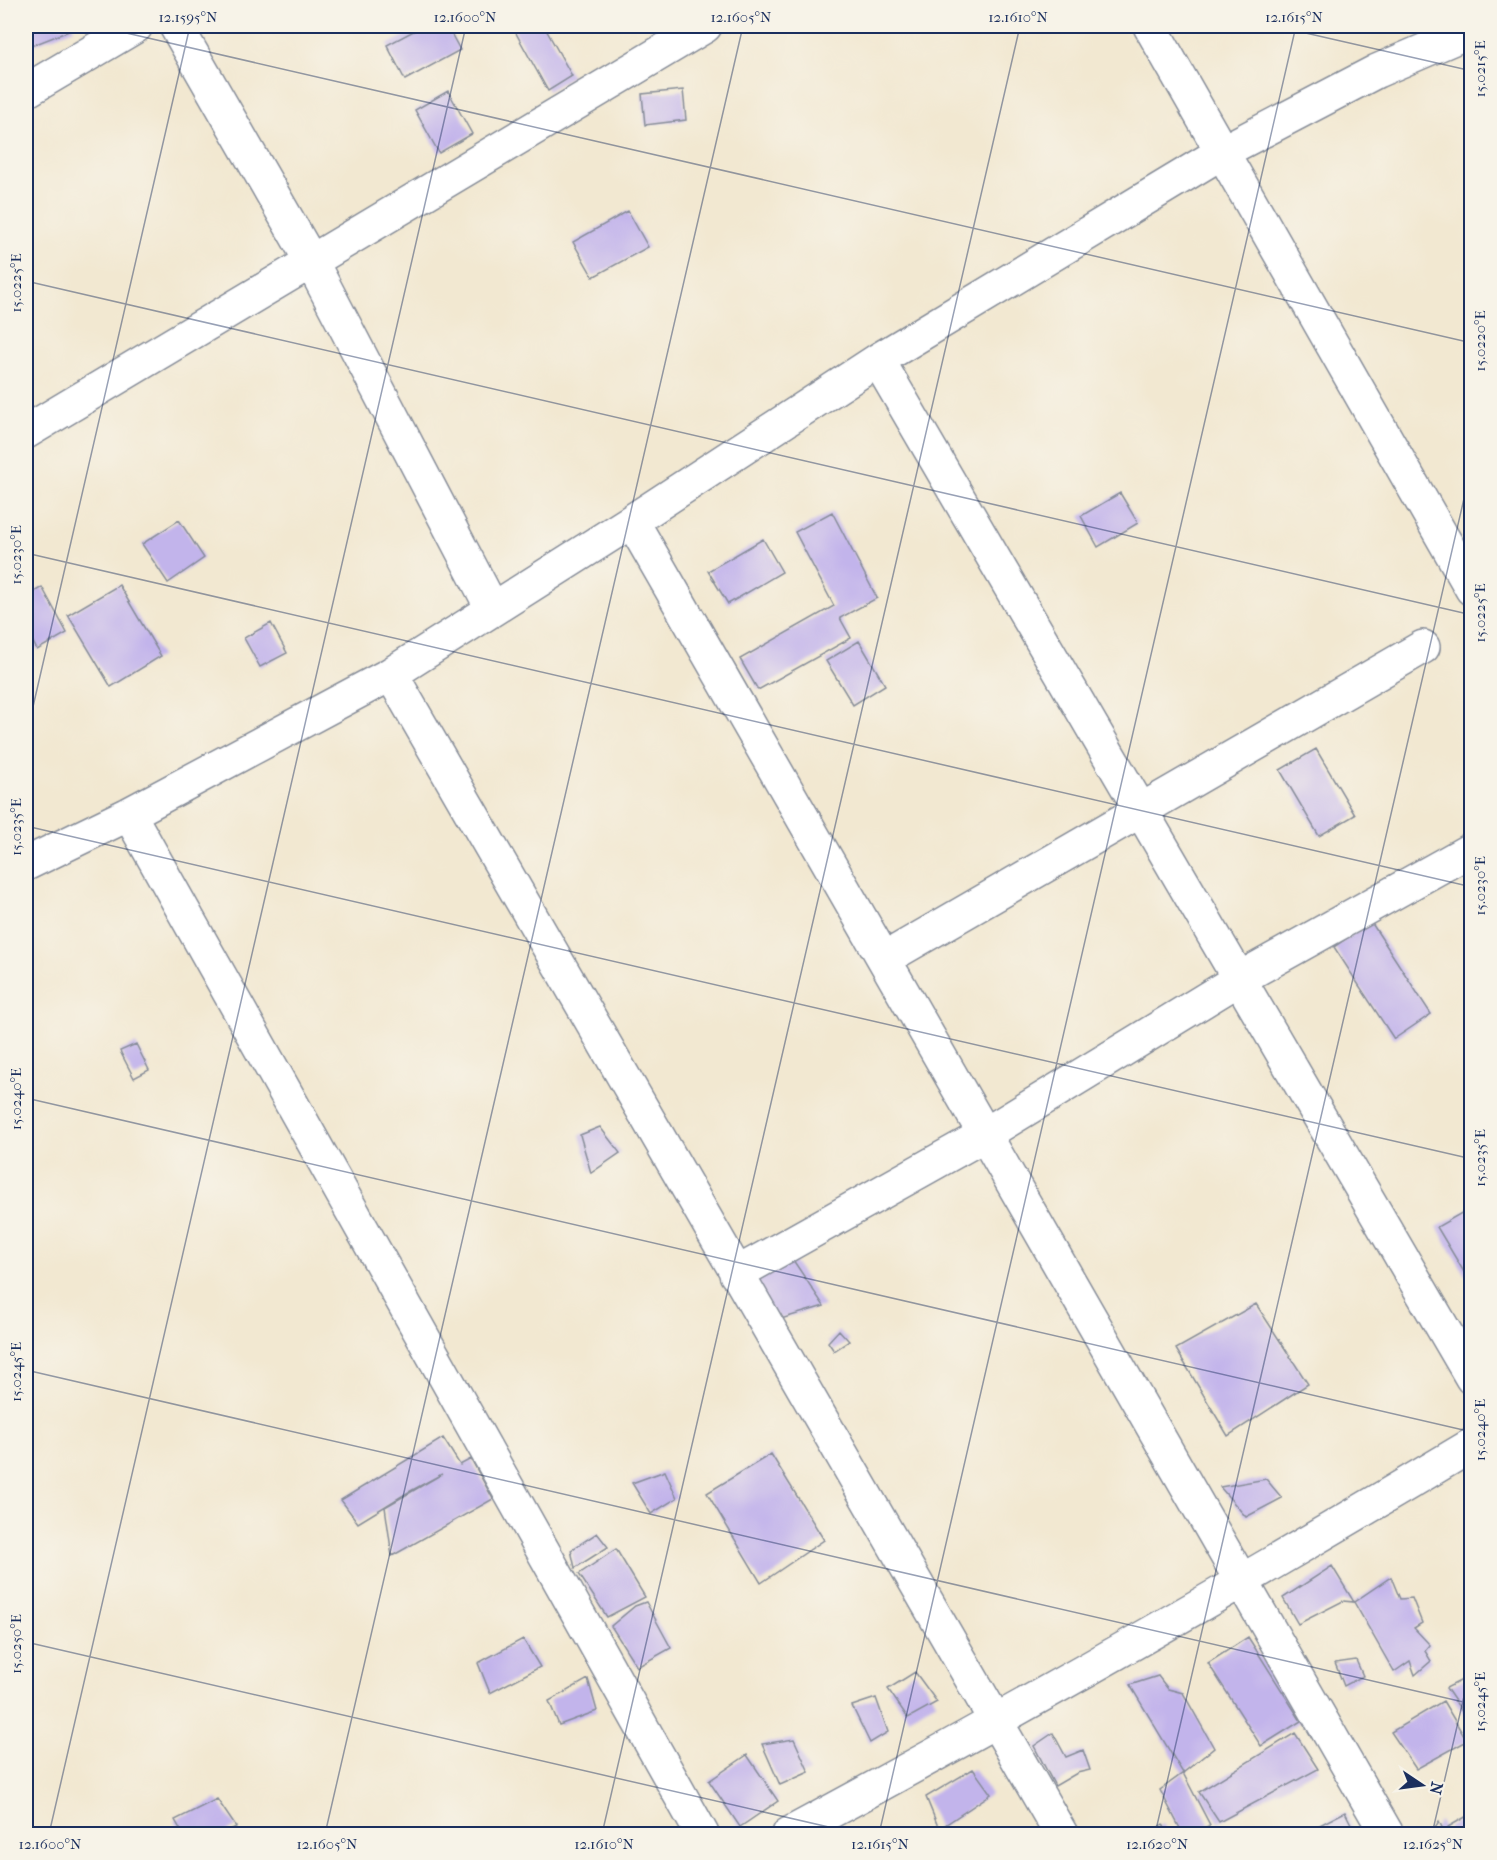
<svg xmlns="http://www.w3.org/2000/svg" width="1497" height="1860" font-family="'IM FELL French Canon',serif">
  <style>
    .building { fill: #c2b4eb }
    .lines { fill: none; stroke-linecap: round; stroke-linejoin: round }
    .minor-casing { stroke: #868c98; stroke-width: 36 }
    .minor { stroke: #fff; stroke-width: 33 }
    .ticks { fill: none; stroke: #1b2f5e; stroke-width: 1.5; stroke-opacity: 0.45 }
    .neatline { fill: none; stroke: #1b2f5e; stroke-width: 2 }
    .ticks-label { font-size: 15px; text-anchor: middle; fill: #1b2f5e }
  </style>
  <rect width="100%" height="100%" fill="#f7f3e8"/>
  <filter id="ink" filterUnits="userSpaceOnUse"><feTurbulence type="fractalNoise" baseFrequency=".0167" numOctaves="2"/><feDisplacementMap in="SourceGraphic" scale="12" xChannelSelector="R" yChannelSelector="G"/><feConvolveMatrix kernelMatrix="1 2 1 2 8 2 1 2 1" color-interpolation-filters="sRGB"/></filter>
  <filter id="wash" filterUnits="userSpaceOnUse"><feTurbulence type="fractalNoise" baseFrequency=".008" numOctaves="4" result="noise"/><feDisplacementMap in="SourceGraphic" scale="24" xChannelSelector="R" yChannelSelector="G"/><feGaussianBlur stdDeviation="1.35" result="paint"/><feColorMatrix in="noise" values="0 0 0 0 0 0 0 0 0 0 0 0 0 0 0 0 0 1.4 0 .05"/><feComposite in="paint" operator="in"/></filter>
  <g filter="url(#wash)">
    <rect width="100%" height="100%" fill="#f2e8d1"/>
    <g id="blocks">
      <!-- building -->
      <path class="building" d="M 26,26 L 73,26 L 74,29 L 26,48 Z
        M 423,26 L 447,26 L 460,50 L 405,80 L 387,45 Z
        M 512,26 L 544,26 L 572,76 L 548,91 Z
        M 683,90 L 686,120 L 645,125 L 642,94 Z
        M 448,91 L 472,134 L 439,153 L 415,110 Z
        M 628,211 L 648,247 L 593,277 L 573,242 Z
        M 1120,493 L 1138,523 L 1098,547 L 1081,516 Z
        M 832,512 L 877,598 L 840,618 L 851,638 L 758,690 L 740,659 L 834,606 L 795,532 Z
        M 179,520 L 204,558 L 168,583 L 142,544 Z
        M 763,539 L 782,572 L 728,604 L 708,571 Z
        M 119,585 L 161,656 L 111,687 L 68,615 Z
        M 42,587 L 67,633 L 37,650 L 26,628 L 26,597 Z
        M 271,623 L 287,653 L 260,667 L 244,638 Z
        M 859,641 L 885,685 L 853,705 L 826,661 Z
        M 1316,749 L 1355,815 L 1319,836 L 1280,770 Z
        M 1371,922 L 1431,1014 L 1394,1039 L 1334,947 Z
        M 136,1044 L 149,1070 L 134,1078 L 120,1051 Z
        M 600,1127 L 620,1153 L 591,1173 L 580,1135 Z
        M 1472,1207 L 1472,1275 L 1467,1277 L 1437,1227 Z
        M 791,1257 L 824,1306 L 781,1319 L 743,1286 Z
        M 1256,1304 L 1308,1384 L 1228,1436 L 1176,1349 Z
        M 839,1330 L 849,1341 L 834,1351 L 828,1342 Z
        M 443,1438 L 460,1465 L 471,1459 L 493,1499 L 392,1556 L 385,1507 L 442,1474 L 407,1493 L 358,1523 L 341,1500 Z
        M 771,1454 L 824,1540 L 761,1583 L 707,1493 Z
        M 665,1471 L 677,1498 L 651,1514 L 632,1483 Z
        M 1266,1479 L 1282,1498 L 1246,1517 L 1220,1487 Z
        M 597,1533 L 608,1547 L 575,1568 L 571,1550 Z
        M 616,1549 L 645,1597 L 607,1617 L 579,1574 Z
        M 1332,1566 L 1354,1602 L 1343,1601 L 1298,1624 L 1283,1598 Z
        M 1391,1577 L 1400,1599 L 1412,1598 L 1422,1623 L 1414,1628 L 1430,1645 L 1425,1651 L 1431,1661 L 1415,1675 L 1410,1661 L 1394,1672 L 1354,1602 Z
        M 646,1602 L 671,1648 L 637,1667 L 611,1626 L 635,1606 Z
        M 1248,1637 L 1301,1721 L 1261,1746 L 1208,1663 Z
        M 523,1639 L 540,1667 L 490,1693 L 478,1663 Z
        M 1356,1660 L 1363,1676 L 1344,1686 L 1335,1663 Z
        M 915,1672 L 937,1702 L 908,1718 L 888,1689 Z
        M 1472,1675 L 1472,1726 L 1446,1688 Z
        M 1158,1676 L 1168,1689 L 1183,1693 L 1214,1748 L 1183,1773 L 1210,1825 L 1191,1834 L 1183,1834 L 1160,1790 L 1183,1773 L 1130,1685 Z
        M 588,1679 L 597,1711 L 559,1725 L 549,1701 Z
        M 876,1698 L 888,1732 L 870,1743 L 852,1706 Z
        M 1443,1701 L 1467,1741 L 1416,1769 L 1391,1732 Z
        M 1053,1733 L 1066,1757 L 1083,1750 L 1090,1770 L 1077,1773 L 1055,1786 L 1034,1746 Z
        M 1295,1733 L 1318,1769 L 1219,1822 L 1199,1792 Z
        M 794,1739 L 809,1772 L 780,1785 L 762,1744 Z
        M 747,1755 L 778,1801 L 740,1827 L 709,1781 Z
        M 973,1769 L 991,1794 L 939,1829 L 926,1797 Z
        M 217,1799 L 236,1827 L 222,1834 L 183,1834 L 175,1820 Z
        M 1345,1812 L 1356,1834 L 1307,1834 L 1306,1832 Z
        M 1469,1815 L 1472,1834 L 1448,1834 L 1448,1827 Z
        M 1439,1821 L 1445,1834 L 1431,1834 Z
        M 1163,1824 L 1168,1834 L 1148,1834 Z"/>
    </g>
  </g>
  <g filter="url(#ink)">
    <use href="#blocks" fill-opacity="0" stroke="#868c98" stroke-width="1.5"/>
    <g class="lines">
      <!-- minor casing -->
      <g class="minor-casing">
        <path id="minor" d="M 176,26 L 311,261 L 492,608
          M 1150,26 L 1472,589
          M 26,91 L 136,26
          M 878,360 L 1472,1378
          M 26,432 L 705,26
          M 632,521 L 1387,1834
          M 391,674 L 1061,1834
          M 129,814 L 702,1834
          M 26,864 L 129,814 L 391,674 L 632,521 L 878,360 L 1224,151 L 1377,71 L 1472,30
          M 884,959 L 1423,647
          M 736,1274 L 984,1135 L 1239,979 L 1472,849
          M 789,1834 C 1020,1710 1247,1580 1472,1445"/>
      </g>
      <!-- minor -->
      <use href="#minor" class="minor"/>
    </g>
  </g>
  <!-- ticks -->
  <path class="ticks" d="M 96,26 L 1472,343M 1275,26 L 1472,71M 26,281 L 1472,615M 26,553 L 1472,887M 26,737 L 190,26M 26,826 L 1472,1159M 26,1098 L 1472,1432M 26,1370 L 1472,1704M 26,1642 L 859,1834M 49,1834 L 466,26M 325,1834 L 743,26M 602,1834 L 1020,26M 879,1834 L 1296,26M 1155,1834 L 1472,464M 1432,1834 L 1472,1662"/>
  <!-- margin -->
  <rect width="1497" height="1860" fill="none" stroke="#f7f3e8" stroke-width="66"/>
  <!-- north arrow -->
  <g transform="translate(1422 1785) rotate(103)" stroke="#f7f3e8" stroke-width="4.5" paint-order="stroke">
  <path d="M0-4.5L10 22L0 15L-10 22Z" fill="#1b2f5e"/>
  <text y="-9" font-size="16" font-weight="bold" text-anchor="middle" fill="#1b2f5e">N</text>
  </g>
  <rect x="33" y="33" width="1431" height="1794" class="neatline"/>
  <g class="ticks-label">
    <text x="188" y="22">12.1595°N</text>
    <text x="465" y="22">12.1600°N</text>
    <text x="741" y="22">12.1605°N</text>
    <text x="1018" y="22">12.1610°N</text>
    <text x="1294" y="22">12.1615°N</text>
    <text transform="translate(1480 69) rotate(-90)" y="5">15.0215°E</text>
    <text transform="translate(16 283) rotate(-90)" y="5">15.0225°E</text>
    <text transform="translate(1480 341) rotate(-90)" y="5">15.0220°E</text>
    <text transform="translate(16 555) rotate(-90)" y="5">15.0230°E</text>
    <text transform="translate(1480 613) rotate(-90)" y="5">15.0225°E</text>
    <text transform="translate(16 827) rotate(-90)" y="5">15.0235°E</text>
    <text transform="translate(1480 886) rotate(-90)" y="5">15.0230°E</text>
    <text transform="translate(16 1099) rotate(-90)" y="5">15.0240°E</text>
    <text transform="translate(1480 1158) rotate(-90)" y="5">15.0235°E</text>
    <text transform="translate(16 1372) rotate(-90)" y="5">15.0245°E</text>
    <text transform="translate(1480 1430) rotate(-90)" y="5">15.0240°E</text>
    <text transform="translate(16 1644) rotate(-90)" y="5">15.0250°E</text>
    <text transform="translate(1480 1702) rotate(-90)" y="5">15.0245°E</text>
    <text x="50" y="1849">12.1600°N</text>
    <text x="327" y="1849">12.1605°N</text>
    <text x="604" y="1849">12.1610°N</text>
    <text x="880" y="1849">12.1615°N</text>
    <text x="1157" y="1849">12.1620°N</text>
    <text x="1433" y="1849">12.1625°N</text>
  </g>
</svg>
